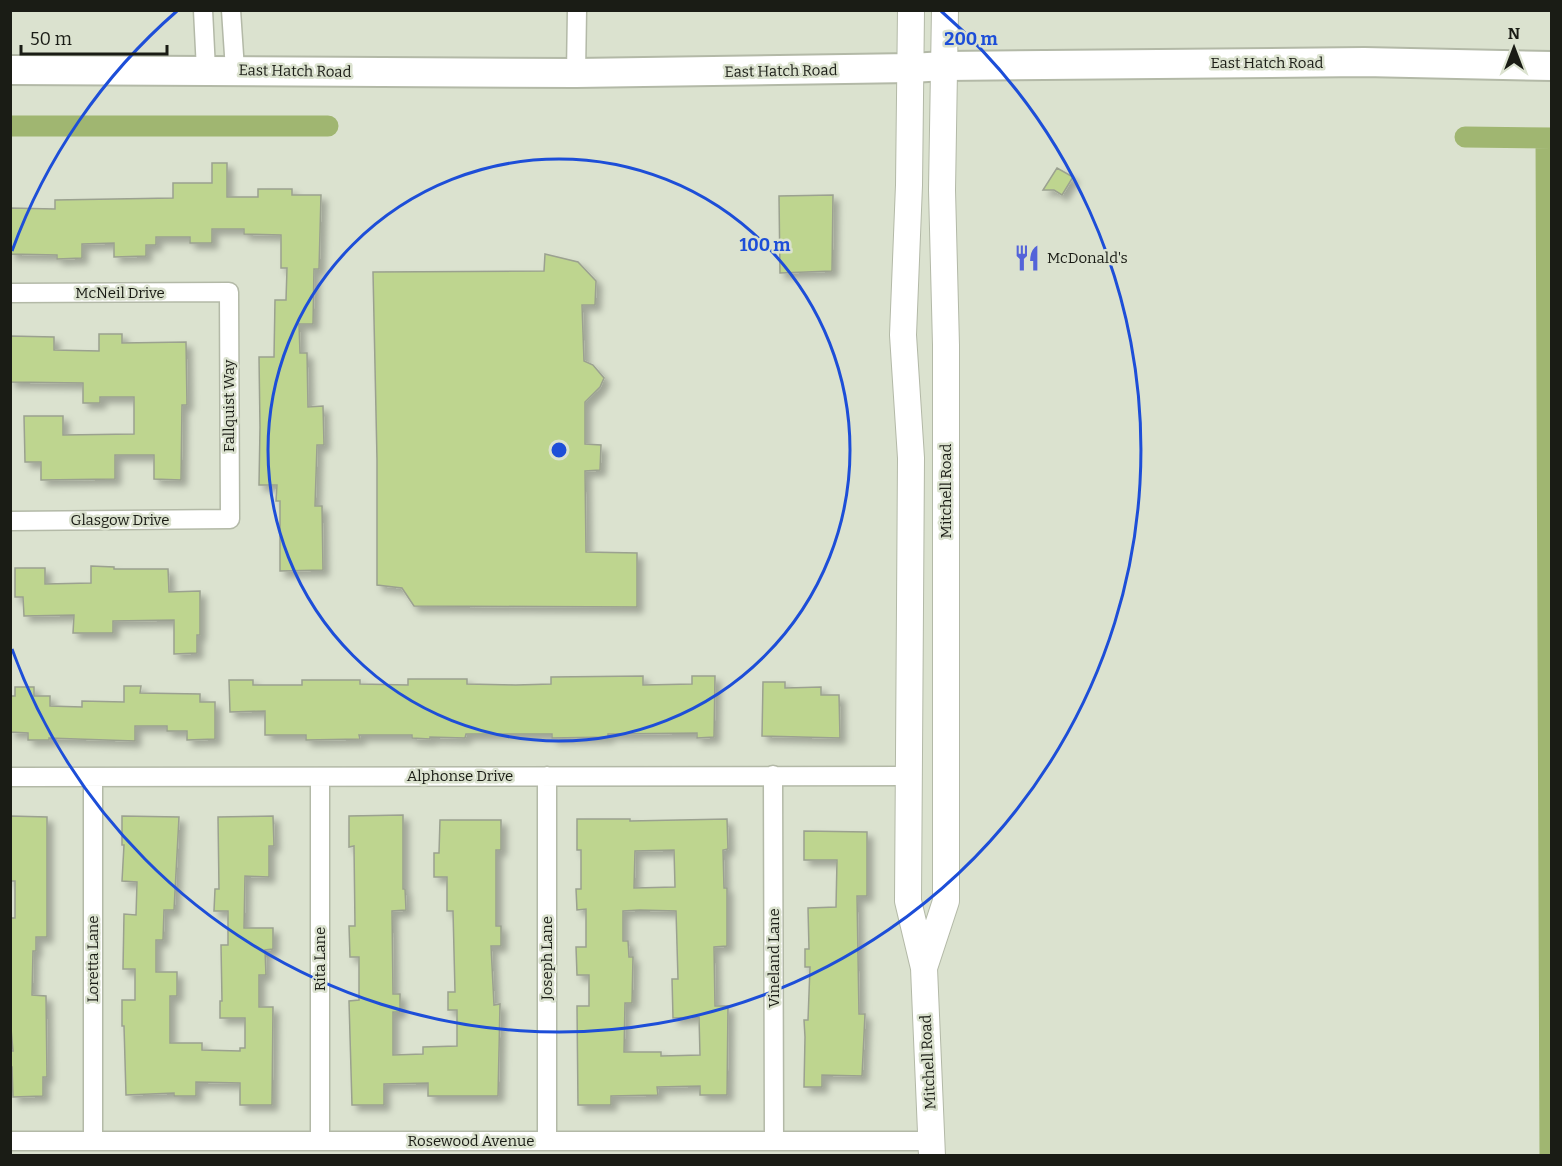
<svg xmlns="http://www.w3.org/2000/svg" width="1562" height="1166" font-family="Bitter,serif">
  <style>
    .lines { fill: none; stroke-linecap: round; stroke-linejoin: round }
    .canal { stroke: #a0b671; stroke-width: 21 }
    .building { fill: #bed58f; stroke: #9ba190; stroke-width: 1.5; fill-rule: evenodd; filter: url(#shadow) }
    .street-casing { stroke: #b3b9a7; stroke-width: 21 }
    .secondary-casing { stroke: #b3b9a7; stroke-width: 28 }
    .primary-casing { stroke: #b3b9a7; stroke-width: 32 }
    .street { stroke: #fff; stroke-width: 18 }
    .secondary { stroke: #fff; stroke-width: 26 }
    .primary { stroke: #fff; stroke-width: 28 }
    .ring { fill: none; stroke: #1d4ed8; stroke-width: 3 }
    .labels { text-anchor: middle; dominant-baseline: central; stroke-width: 5; stroke-linejoin: round; paint-order: stroke }
    .street-label { font-size: 15px; fill: #1a1c15; stroke: #dbe2cf }
    .poi-label { font-size: 15px; fill: #1a1c15; stroke: #dbe2cf; text-anchor: start }
    .centre { fill: #1d4ed8; stroke: #dbe2cf; stroke-width: 3 }
    .ring-label { font-size: 18px; text-anchor: middle; font-weight: bold; fill: #1d4ed8; stroke: #dbe2cf; stroke-width: 5; stroke-linejoin: round; paint-order: stroke }
  </style>
  <defs>
    <filter id="shadow"><feDropShadow dx="5.5" dy="5.5" stdDeviation="3" flood-color="#0004"/></filter>
  </defs>
  <rect width="100%" height="100%" fill="#dbe2cf"/>
  <g class="lines">
    <!-- canal -->
    <path class="canal" d="M 10,126 L 328,126
      M 1465,137 L 1552,138
      M 1546,138 L 1550,1156"/>
  </g>
  <!-- building -->
  <path class="building" d="M 212,163 L 227,163 L 227,197 L 258,197 L 258,189 L 292,189 L 292,195 L 321,195 L 319,269 L 314,269 L 313,324 L 299,324 L 300,353 L 307,353 L 308,407 L 323,406 L 324,445 L 317,445 L 315,506 L 322,506 L 323,570 L 280,571 L 280,501 L 276,501 L 277,485 L 259,485 L 260,427 L 259,357 L 274,357 L 275,300 L 286,300 L 287,268 L 281,268 L 281,235 L 244,234 L 244,229 L 212,229 L 212,243 L 190,243 L 190,237 L 156,237 L 156,245 L 146,245 L 146,256 L 114,257 L 114,243 L 82,244 L 82,258 L 57,259 L 57,255 L 10,254 L 10,208 L 55,209 L 55,200 L 173,198 L 173,183 L 212,183 Z
    M 1057,168 L 1073,177 L 1062,195 L 1054,190 L 1043,190 Z
    M 833,195 L 832,271 L 780,273 L 779,196 Z
    M 545,254 L 578,262 L 596,281 L 595,305 L 582,305 L 584,361 L 593,365 L 604,378 L 600,387 L 585,402 L 585,444 L 601,445 L 600,470 L 585,471 L 586,552 L 637,553 L 637,607 L 414,606 L 402,588 L 377,585 L 377,460 L 373,272 L 544,271 Z
    M 99,334 L 122,334 L 122,343 L 186,342 L 187,405 L 182,405 L 181,480 L 154,479 L 154,455 L 115,455 L 115,479 L 41,480 L 41,462 L 25,462 L 24,416 L 63,416 L 63,435 L 134,434 L 134,397 L 100,397 L 100,403 L 83,403 L 83,383 L 10,382 L 10,336 L 54,337 L 54,350 L 99,351 Z
    M 91,566 L 114,567 L 114,569 L 168,569 L 169,592 L 200,591 L 200,635 L 197,635 L 197,653 L 174,654 L 174,620 L 113,621 L 113,633 L 73,633 L 74,615 L 24,616 L 23,597 L 15,597 L 15,568 L 45,568 L 45,584 L 91,583 Z
    M 643,676 L 643,685 L 692,684 L 692,676 L 715,676 L 714,737 L 697,738 L 697,733 L 608,734 L 608,737 L 552,738 L 552,734 L 466,734 L 465,738 L 430,737 L 430,739 L 412,738 L 412,735 L 359,735 L 360,739 L 306,740 L 306,735 L 265,735 L 265,711 L 230,712 L 229,680 L 253,680 L 253,685 L 302,685 L 302,680 L 360,680 L 360,684 L 408,685 L 408,679 L 467,679 L 467,684 L 516,685 L 551,684 L 551,677 Z
    M 763,682 L 785,682 L 785,688 L 821,687 L 821,695 L 839,695 L 840,738 L 762,736 Z
    M 124,686 L 141,686 L 140,693 L 200,694 L 200,702 L 215,702 L 215,739 L 187,740 L 187,731 L 167,731 L 167,726 L 135,726 L 135,741 L 49,738 L 49,740 L 28,740 L 28,733 L 10,732 L 10,696 L 15,696 L 15,687 L 34,687 L 34,696 L 50,696 L 50,706 L 82,707 L 82,701 L 124,702 Z
    M 403,815 L 403,889 L 405,889 L 406,910 L 392,911 L 393,994 L 400,994 L 400,1012 L 393,1012 L 393,1055 L 423,1054 L 423,1047 L 457,1046 L 457,1010 L 448,1010 L 448,992 L 455,992 L 453,911 L 447,911 L 447,877 L 434,877 L 434,853 L 439,853 L 440,820 L 501,820 L 501,850 L 496,850 L 496,926 L 501,926 L 501,946 L 491,946 L 494,1005 L 500,1004 L 498,1096 L 428,1096 L 428,1083 L 384,1084 L 384,1105 L 352,1105 L 349,1001 L 359,1000 L 359,957 L 350,957 L 349,926 L 355,926 L 354,846 L 349,847 L 349,816 Z
    M 10,816 L 47,817 L 47,937 L 36,937 L 36,951 L 33,951 L 32,995 L 46,996 L 47,1077 L 43,1077 L 43,1096 L 13,1097 L 12,1067 L 10,1067 L 10,1051 L 13,1051 L 10,1017 L 10,918 L 15,918 L 15,881 L 10,881 Z
    M 122,816 L 179,817 L 174,910 L 164,910 L 163,940 L 156,940 L 156,972 L 177,972 L 177,996 L 170,996 L 170,1043 L 202,1043 L 202,1050 L 240,1051 L 240,1048 L 245,1048 L 245,1018 L 220,1018 L 220,1001 L 222,1001 L 221,945 L 228,945 L 228,911 L 214,911 L 215,889 L 219,889 L 218,817 L 273,816 L 274,846 L 269,846 L 269,877 L 245,876 L 244,928 L 273,928 L 273,949 L 265,950 L 266,975 L 259,975 L 259,1007 L 273,1007 L 272,1105 L 240,1105 L 240,1083 L 196,1082 L 196,1096 L 174,1096 L 174,1093 L 126,1095 L 124,1026 L 122,1026 L 122,1000 L 135,1000 L 135,969 L 123,969 L 124,914 L 136,915 L 137,882 L 122,881 L 124,845 L 122,845 Z
    M 577,819 L 630,819 L 630,821 L 727,819 L 728,849 L 723,850 L 724,888 L 727,888 L 727,946 L 714,947 L 715,1006 L 728,1006 L 727,1095 L 700,1095 L 700,1086 L 657,1087 L 658,1095 L 611,1096 L 611,1105 L 578,1105 L 577,1006 L 589,1006 L 589,975 L 577,975 L 576,947 L 586,947 L 586,909 L 577,910 L 576,889 L 581,889 L 581,850 L 577,850 ZM 674,850 L 675,887 L 634,888 L 635,851 ZM 640,910 L 676,911 L 678,979 L 672,979 L 673,1018 L 699,1017 L 700,1055 L 661,1056 L 661,1052 L 624,1052 L 625,1003 L 632,1003 L 633,957 L 629,957 L 628,941 L 623,941 L 623,911 Z
    M 804,831 L 867,832 L 867,896 L 857,896 L 859,1014 L 865,1014 L 862,1076 L 822,1075 L 822,1087 L 804,1087 L 805,1037 L 804,1020 L 808,1020 L 810,967 L 805,967 L 805,949 L 809,949 L 808,908 L 836,907 L 837,860 L 804,860 Z"/>
  <g class="lines">
    <!-- street casing -->
    <g class="street-casing">
      <path id="street" d="M 203,10 L 206,70
        M 231,10 L 235,70
        M 576,73 L 577,10
        M 10,293 L 229,292 L 230,519 L 10,521
        M 773,775 L 774,1141
        M 547,776 L 547,1141
        M 10,777 L 909,776
        M 320,777 L 320,1141
        M 10,1141 L 932,1141
        M 93,1141 L 93,777"/>
    </g>
    <!-- secondary casing -->
    <g class="secondary-casing">
      <path id="secondary" d="M 911,10 L 909,185 L 903,335 L 911,458 L 908,901 L 924,968 L 932,1156
        M 924,968 L 946,901 L 946,345 L 942,190 L 945,10"/>
    </g>
    <!-- primary casing -->
    <g class="primary-casing">
      <path id="primary" d="M 10,70 L 576,73 L 911,68 L 945,66 L 1364,62 L 1552,66"/>
    </g>
    <!-- street -->
    <use href="#street" class="street"/>
    <!-- secondary -->
    <use href="#secondary" class="secondary"/>
    <!-- primary -->
    <use href="#primary" class="primary"/>
  </g>
  <!-- distance rings -->
  <g class="ring">
    <circle cx="559" cy="450" r="291"/>
    <path d="M12 251A582 582 0 0 1 177 11M941 11A582 582 0 1 1 12 649"/>
  </g>
  <!-- icons -->
  <defs>
    <g id="restaurant-bare" transform="scale(2.07)"><path d="M-5-6h1v4h1v-4h1v4h1v-4h1v5L-1.5 .5V6h-2V.5L-5-1ZM5-6V6H3V1.5H1.5Q1.5-4 5-6Z" fill="#5363d9" stroke="#dbe2cf" stroke-width="2.5" paint-order="stroke"/></g>
  </defs>
  <g fill-rule="evenodd">
    <use href="#restaurant-bare" x="1027" y="258"/>
  </g>
  <g class="labels">
    <!-- street labels -->
    <g class="street-label">
      <text x="1267" y="63">East Hatch Road</text>
      <text transform="translate(295 71) rotate(1)">East Hatch Road</text>
      <text transform="translate(781 71) rotate(-1)">East Hatch Road</text>
      <text x="120" y="293">McNeil Drive</text>
      <text transform="translate(229 406) rotate(-90)">Fallquist Way</text>
      <text transform="translate(946 491) rotate(-90)">Mitchell Road</text>
      <text x="120" y="520">Glasgow Drive</text>
      <text x="460" y="776">Alphonse Drive</text>
      <text transform="translate(547 958) rotate(-90)">Joseph Lane</text>
      <text transform="translate(774 958) rotate(-90)">Vineland Lane</text>
      <text transform="translate(93 959) rotate(-90)">Loretta Lane</text>
      <text transform="translate(320 959) rotate(-90)">Rita Lane</text>
      <text transform="translate(928 1062) rotate(-93)">Mitchell Road</text>
      <text x="471" y="1141">Rosewood Avenue</text>
    </g>
    <!-- poi labels -->
    <g class="poi-label">
      <text x="1047" y="258">McDonald's</text>
    </g>
  </g>
  <circle cx="559" cy="450" r="9" class="centre"/>
  <g class="ring-label">
    <text x="971" y="45">200 m</text>
    <text x="765" y="251">100 m</text>
  </g>
  <!-- border -->
  <rect width="1562" height="1166" fill="none" stroke="#1a1c15" stroke-width="24"/>
  <!-- north arrow -->
  <g transform="translate(1514 48)" stroke="#dbe2cf" stroke-width="4.5" paint-order="stroke">
  <path d="M0-4.5L10 22L0 15L-10 22Z" fill="#1a1c15"/>
  <text y="-9" font-size="16" font-weight="bold" text-anchor="middle" fill="#1a1c15">N</text>
  </g>
  <!-- scale -->
  <path d="M21 45v9h146v-9" fill="none" stroke="#1a1c15" stroke-width="3"/>
  <text x="30" y="45" font-size="18" fill="#1a1c15" stroke="#dbe2cf" stroke-width="4.5" paint-order="stroke">50 m</text>
</svg>
